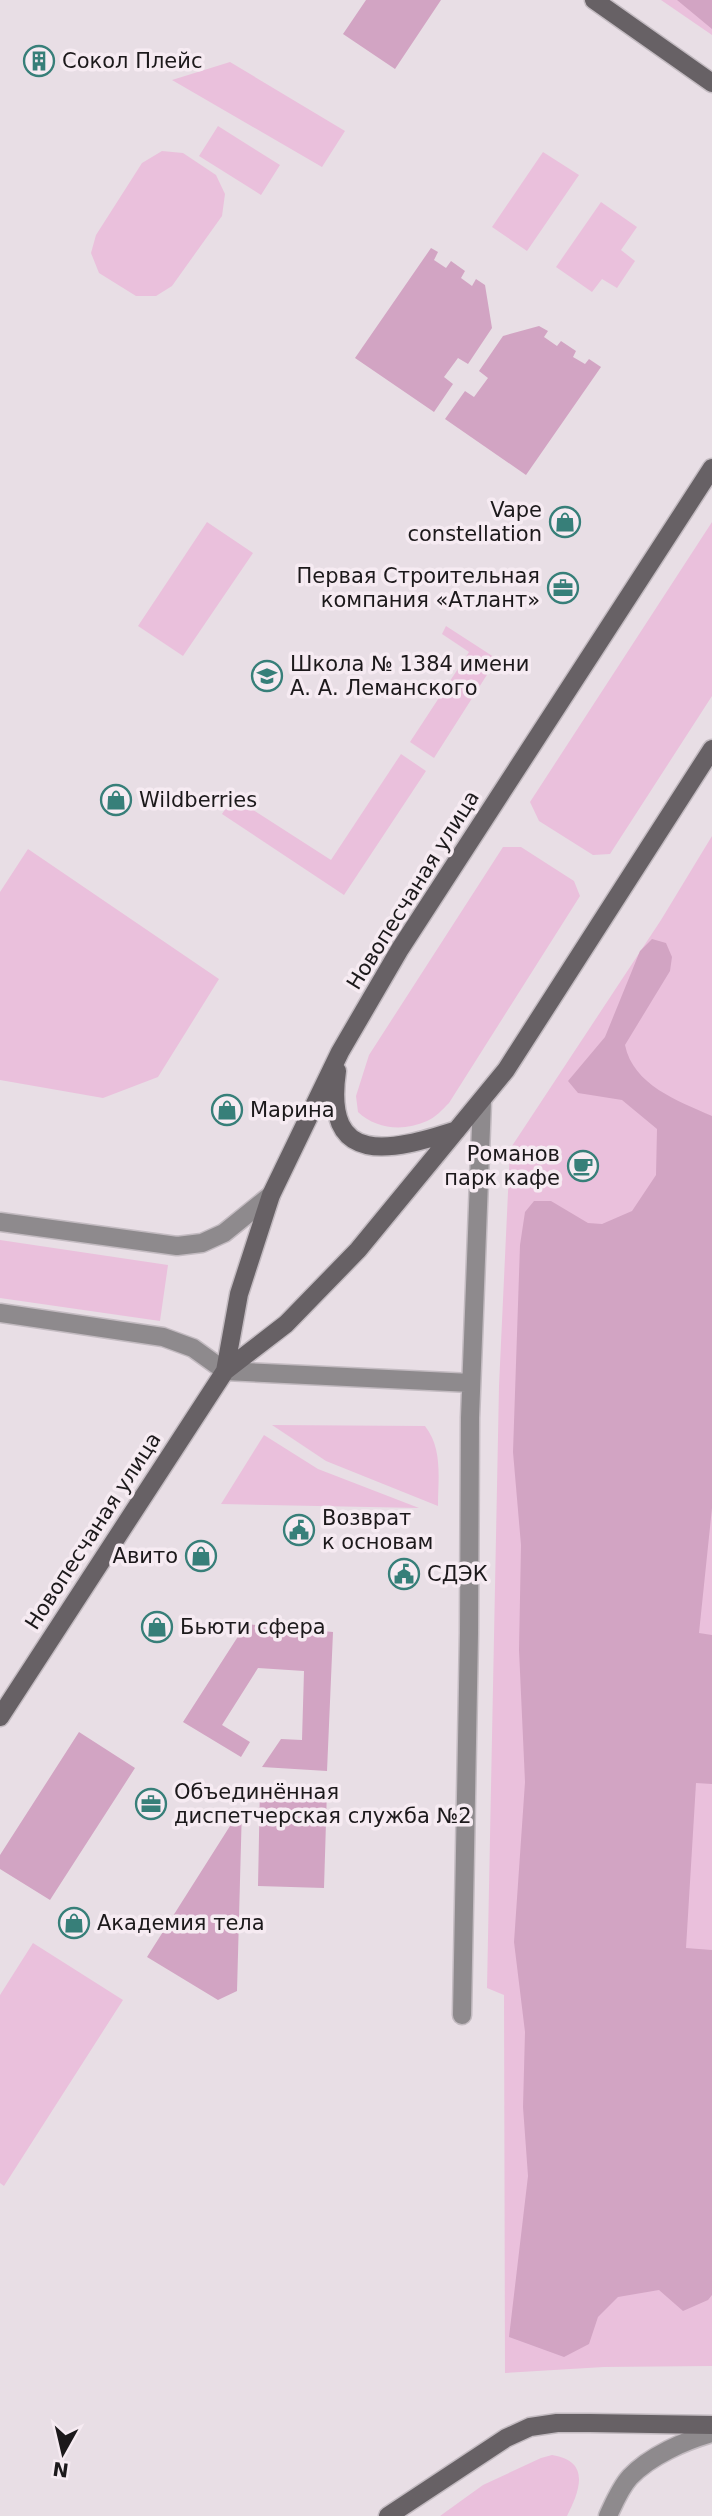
<svg xmlns="http://www.w3.org/2000/svg" width="712" height="2516" font-family="'DejaVu Sans',sans-serif">
  <style>
    .green { fill: #eac0dc }
    .forest { fill: #d2a4c3 }
    .lines { fill: none; stroke-linecap: round; stroke-linejoin: round }
    .street-casing { stroke: #c3bbc1; stroke-width: 21 }
    .secondary-casing { stroke: #c3bbc1; stroke-width: 21 }
    .street { stroke: #8e8a8d; stroke-width: 18 }
    .secondary { stroke: #676165; stroke-width: 18 }
    .labels { text-anchor: middle; dominant-baseline: central; stroke-width: 7; stroke-linejoin: round; paint-order: stroke }
    .poi-label { font-size: 21px; fill: #1c191b; stroke: #f6ebf2; text-anchor: start }
    .street-label { font-size: 21px; fill: #1c191b; stroke: #f6ebf2 }
  </style>
  <rect width="100%" height="100%" fill="#e8dee5"/>
  <!-- green -->
  <path class="green" d="M 661,0 L 712,0 L 712,35 Z
    M 230,62 L 345,131 L 322,167 L 172,80 Z
    M 218,126 L 280,165 L 261,195 L 199,156 Z
    M 162,151 L 183,153 L 216,175 L 225,194 L 222,216 L 172,286 L 156,296 L 136,296 L 99,273 L 91,253 L 96,235 L 142,163 Z
    M 543,152 L 579,175 L 527,251 L 492,227 Z
    M 601,202 L 637,227 L 621,250 L 635,261 L 617,288 L 602,279 L 592,292 L 556,267 Z
    M 207,522 L 253,553 L 183,656 L 138,626 Z
    M 712,522 L 712,696 L 610,854 L 593,855 L 539,821 L 530,802 Z
    M 446,626 L 497,659 L 434,758 L 410,742 L 469,652 L 442,634 Z
    M 401,754 L 426,771 L 344,895 L 222,814 L 233,797 L 331,860 Z
    M 712,836 L 712,2366 L 604,2367 L 505,2373 L 504,1995 L 487,1988 L 499,1386 L 510,1149 L 661,920 Z
    M 503,847 L 521,847 L 574,881 L 580,896 L 449,1103 C 443,1109 435,1118 427,1121 C 403,1132 376,1129 358,1112 L 356,1096 L 369,1055 Z
    M 28,849 L 219,979 L 158,1077 L 103,1098 L 0,1080 L 0,892 Z
    M 0,1240 L 168,1265 L 160,1321 L 0,1298 Z
    M 272,1425 L 425,1426 C 443,1449 438,1478 438,1506 L 326,1461 Z
    M 264,1435 L 318,1469 L 419,1508 L 221,1504 Z
    M 33,1943 L 123,2000 L 4,2186 L 0,2183 L 0,1995 Z
    M 552,2455 C 592,2461 579,2492 567,2516 L 440,2516 L 483,2485 L 541,2458 Z"/>
  <!-- forest -->
  <path class="forest" d="M 366,0 L 441,0 L 395,69 L 343,34 Z
    M 677,0 L 712,0 L 712,29 Z
    M 431,248 L 438,252 L 434,260 L 446,268 L 451,261 L 465,271 L 461,278 L 472,286 L 476,279 L 485,285 L 492,328 L 468,364 L 458,358 L 444,377 L 453,384 L 434,412 L 355,358 Z
    M 539,326 L 548,331 L 544,337 L 557,346 L 561,341 L 576,351 L 573,357 L 585,364 L 589,359 L 601,367 L 526,475 L 445,419 L 465,391 L 474,397 L 488,378 L 479,371 L 503,336 Z
    M 652,939 L 666,943 L 672,957 L 670,971 L 625,1045 C 633,1085 678,1101 712,1116 L 712,1508 L 699,1633 L 712,1635 L 712,1784 L 696,1783 L 686,1948 L 712,1950 L 712,2295 L 708,2300 L 683,2311 L 659,2290 L 618,2297 L 598,2317 L 589,2344 L 564,2357 L 509,2337 L 528,2176 L 523,2107 L 525,2032 L 514,1942 L 525,1782 L 519,1650 L 521,1545 L 513,1452 L 520,1245 L 525,1212 L 534,1201 L 551,1201 L 588,1223 L 602,1224 L 632,1211 L 656,1175 L 657,1129 L 622,1100 L 578,1093 L 568,1081 L 605,1037 L 640,951 Z
    M 246,1624 L 333,1632 L 327,1771 L 262,1767 L 281,1739 L 302,1740 L 304,1671 L 258,1668 L 222,1725 L 250,1742 L 241,1757 L 183,1722 Z
    M 79,1732 L 135,1768 L 50,1900 L 0,1869 L 0,1855 Z
    M 260,1785 L 327,1789 L 324,1888 L 258,1886 Z
    M 242,1807 L 237,1991 L 218,2000 L 147,1957 Z"/>
  <g class="lines">
    <!-- street casing -->
    <g class="street-casing">
      <path id="street" d="M 0,1222 L 177,1246 L 202,1243 L 224,1233 L 271,1195
        M 0,1313 L 163,1337 L 193,1348 L 225,1371 L 471,1383
        M 462,2015 L 469,1633 L 470,1418 L 482,1101
        M 608,2516 C 614,2503 620,2488 630,2477 C 650,2456 684,2441 712,2433"/>
    </g>
    <!-- secondary casing -->
    <g class="secondary-casing">
      <path id="secondary" d="M 594,0 L 712,83
        M 337,1071 C 323,1169 392,1151 457,1130
        M 225,1371 L 239,1294 L 271,1195 L 340,1052 L 400,949 L 712,468
        M 0,1717 L 225,1371 L 286,1324 L 358,1250 L 506,1070 L 712,749
        M 388,2516 L 506,2438 L 530,2427 L 557,2423 L 590,2423 L 712,2425"/>
    </g>
    <!-- street -->
    <use href="#street" class="street"/>
    <!-- secondary -->
    <use href="#secondary" class="secondary"/>
  </g>
  <!-- icons -->
  <defs>
    <g id="building-ring" transform="scale(1.575)"><circle r="9.5" fill="#f6ebf2" stroke="#377f79" stroke-width="1.5"/><path d="M-4-6H4V6H1V3H-1V6H-4ZM-2.5-4.3h1.7v1.8h-1.7ZM.8-4.3h1.7v1.8H.8ZM-2.5-1h1.7V.8h-1.7ZM.8-1h1.7V.8H.8Z" fill="#377f79"/></g>
    <g id="shop-ring" transform="scale(1.575)"><circle r="9.5" fill="#f6ebf2" stroke="#377f79" stroke-width="1.5"/><path d="M-5-2.5h2.3a2.7 3.5 0 0 1 5.4 0H5L5.5 6h-11ZM-1.5-2.5h3a1.5 2.3 0 0 0-3 0Z" fill="#377f79"/></g>
    <g id="office-ring" transform="scale(1.575)"><circle r="9.5" fill="#f6ebf2" stroke="#377f79" stroke-width="1.5"/><path d="M-6-3h4V-5.5h4V-3h4V5H-6ZM-1-4.5V-3h2v-1.5ZM-6 0V1H6V0Z" fill="#377f79"/></g>
    <g id="school-ring" transform="scale(1.575)"><circle r="9.5" fill="#f6ebf2" stroke="#377f79" stroke-width="1.5"/><path d="M0-5L7-2L0 1L-7-2ZM-4 1L0 2.5L4 1V4Q0 6-4 4Z" fill="#377f79"/></g>
    <g id="cafe-ring" transform="scale(1.575)"><circle r="9.5" fill="#f6ebf2" stroke="#377f79" stroke-width="1.5"/><path d="M-5.5-4.5H6V0H3Q3 3.5 0 3.5H-2.5Q-5.5 3.5-5.5 0ZM3-3.2v2h1.7v-2ZM-6 4.5H4V6H-6Z" fill="#377f79"/></g>
    <g id="civic-ring" transform="scale(1.575)"><circle r="9.5" fill="#f6ebf2" stroke="#377f79" stroke-width="1.5"/><path d="M-.6-6.5H3V-4.5H.6V-3L4-1V1h2V6H-6V1h2V-1L-.6-3ZM-1.2 2.5V6h2.4V2.5Z" fill="#377f79"/></g>
  </defs>
  <g fill-rule="evenodd">
    <use href="#building-ring" x="39" y="61"/>
    <use href="#shop-ring" x="565" y="522"/>
    <use href="#office-ring" x="563" y="588"/>
    <use href="#school-ring" x="267" y="676"/>
    <use href="#shop-ring" x="116" y="800"/>
    <use href="#shop-ring" x="227" y="1110"/>
    <use href="#cafe-ring" x="583" y="1166"/>
    <use href="#civic-ring" x="299" y="1530"/>
    <use href="#shop-ring" x="201" y="1556"/>
    <use href="#civic-ring" x="404" y="1574"/>
    <use href="#shop-ring" x="157" y="1627"/>
    <use href="#office-ring" x="151" y="1804"/>
    <use href="#shop-ring" x="74" y="1923"/>
  </g>
  <g class="labels">
    <!-- poi labels -->
    <g class="poi-label">
      <text x="62" y="61">Сокол Плейс</text>
      <text x="542" y="510" text-anchor="end">Vape<tspan x="542" dy="24">constellation</tspan></text>
      <text x="540" y="576" text-anchor="end">Первая Строительная<tspan x="540" dy="24">компания «Атлант»</tspan></text>
      <text x="290" y="664">Школа № 1384 имени<tspan x="290" dy="24">А. А. Леманского</tspan></text>
      <text x="139" y="800">Wildberries</text>
      <text x="250" y="1110">Марина</text>
      <text x="560" y="1154" text-anchor="end">Романов<tspan x="560" dy="24">парк кафе</tspan></text>
      <text x="322" y="1518">Возврат<tspan x="322" dy="24">к основам</tspan></text>
      <text x="178" y="1556" text-anchor="end">Авито</text>
      <text x="427" y="1574">СДЭК</text>
      <text x="180" y="1627">Бьюти сфера</text>
      <text x="174" y="1792">Объединённая<tspan x="174" dy="24">диспетчерская служба №2</tspan></text>
      <text x="97" y="1923">Академия тела</text>
    </g>
    <!-- street labels -->
    <g class="street-label">
      <text transform="translate(413 890) rotate(-58)">Новопесчаная улица</text>
      <text transform="translate(93 1531) rotate(-57)">Новопесчаная улица</text>
    </g>
  </g>
  <!-- north arrow -->
  <g transform="translate(63 2453) rotate(188)" stroke="#f6ebf2" stroke-width="5" paint-order="stroke">
  <path d="M0-5L12 26L0 18L-12 26Z" fill="#1c191b"/>
  <text y="-10" font-size="19" font-weight="bold" text-anchor="middle" fill="#1c191b">N</text>
  </g>
</svg>
